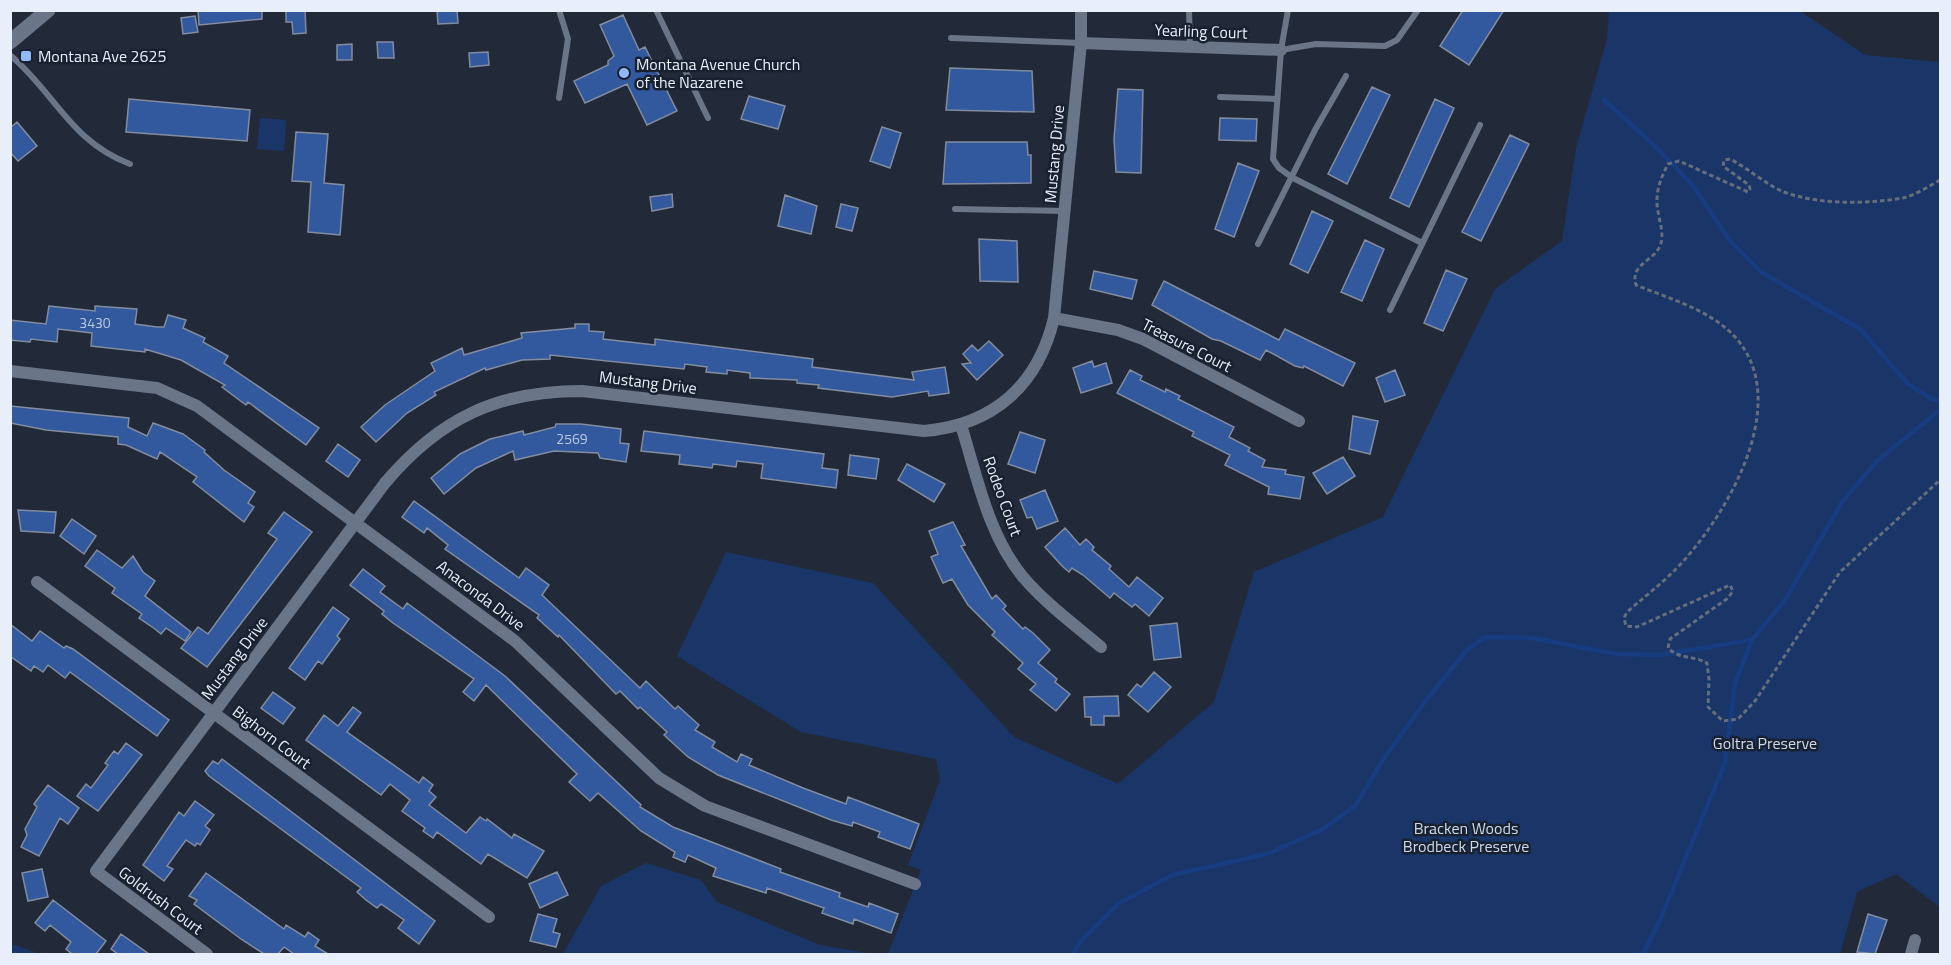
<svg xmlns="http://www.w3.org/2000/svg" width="1951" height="965" font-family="'Titillium Web',sans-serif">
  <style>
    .green { fill: #1a3668 }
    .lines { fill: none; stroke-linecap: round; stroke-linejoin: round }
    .stream { stroke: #183c80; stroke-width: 4.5 }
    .building { fill: #32589e; stroke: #818c9f; stroke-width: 1.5 }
    .path { stroke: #666e7c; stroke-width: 3; stroke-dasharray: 4.5 3; stroke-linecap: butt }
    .lane { stroke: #6b7588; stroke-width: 6 }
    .street { stroke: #6b7588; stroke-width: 12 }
    .secondary { stroke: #6b7588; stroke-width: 15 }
    .poi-dot { fill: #91b8fd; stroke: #182130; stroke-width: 2 }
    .labels { text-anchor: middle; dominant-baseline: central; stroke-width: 5; stroke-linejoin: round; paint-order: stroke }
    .number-label { font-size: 14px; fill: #bbc9e3 }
    .street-label { font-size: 16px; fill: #e9effa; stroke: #182130 }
    .poi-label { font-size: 16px; fill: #e9effa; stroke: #182130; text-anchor: start }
    .park-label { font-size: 16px; fill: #cdd9ed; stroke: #182130 }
  </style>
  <rect width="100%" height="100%" fill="#222a3a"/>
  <!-- green -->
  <path class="green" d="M 1609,11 L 1800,11 L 1865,55 L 1940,62 L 1940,907 L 1896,874 L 1857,892 L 1840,954 L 888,954 L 921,870 L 908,865 L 940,780 L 936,759 L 801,732 L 677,656 L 726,552 L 873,583 L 1014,737 L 1118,784 L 1214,702 L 1254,572 L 1383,517 L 1495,289 L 1562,241 L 1576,148 L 1607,39 Z
    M 260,118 L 286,120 L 284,151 L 257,149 Z
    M 646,863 L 701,880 L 717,902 L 820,945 L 873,954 L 563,954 L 601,886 Z
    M 11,944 L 35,952 L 37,954 L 11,954 Z"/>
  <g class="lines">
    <!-- stream -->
    <path class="stream" d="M 1604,100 L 1658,149 L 1694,187 L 1730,241 L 1761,272 L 1860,329 L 1908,384 L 1932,399 L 1940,401
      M 1073,954 L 1080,942 L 1118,904 L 1172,875 L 1267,854 L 1323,829 L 1356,805 L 1384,758 L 1428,698 L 1467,650 L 1485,637 L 1532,638 L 1617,654 L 1659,655 L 1752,640
      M 1643,954 L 1660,920 L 1725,763 L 1735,683 L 1752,640 L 1785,600 L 1842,502 L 1878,460 L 1940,410"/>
  </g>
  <!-- building -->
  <path class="building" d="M 198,10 L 262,10 L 262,19 L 199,25 Z
    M 286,10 L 305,10 L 306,33 L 293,34 L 292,22 L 286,22 Z
    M 437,10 L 457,10 L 458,23 L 438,24 Z
    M 1463,10 L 1504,10 L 1469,65 L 1440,46 Z
    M 623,15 L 639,50 L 645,47 L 677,111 L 647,125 L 627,84 L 585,103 L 574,81 L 608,65 L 608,61 L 614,56 L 600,25 Z
    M 195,16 L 198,32 L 183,34 L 181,18 Z
    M 377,42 L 393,42 L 394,58 L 378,58 Z
    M 352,44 L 352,60 L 337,60 L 337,45 Z
    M 488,52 L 489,65 L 470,67 L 469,53 Z
    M 950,68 L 1032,71 L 1034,112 L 946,110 Z
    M 1372,87 L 1390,95 L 1347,184 L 1328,174 Z
    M 1118,89 L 1143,90 L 1141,173 L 1116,172 L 1114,139 Z
    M 749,96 L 785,106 L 778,129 L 741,119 Z
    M 129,99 L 250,110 L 247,141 L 126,132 Z
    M 1435,99 L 1454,108 L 1409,207 L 1390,198 Z
    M 1220,118 L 1257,119 L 1256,141 L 1219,140 Z
    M 17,122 L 37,146 L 18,161 L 10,152 L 10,128 Z
    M 882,127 L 901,133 L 890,168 L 870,161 Z
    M 296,132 L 328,134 L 324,183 L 344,185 L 340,235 L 308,232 L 311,182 L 292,181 Z
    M 1510,135 L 1529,144 L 1481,241 L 1462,232 Z
    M 946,142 L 1027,142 L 1028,155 L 1031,155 L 1031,183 L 943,184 Z
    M 1238,163 L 1259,171 L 1234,237 L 1215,229 Z
    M 672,194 L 673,207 L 652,211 L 650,197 Z
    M 785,195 L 817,206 L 811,234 L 778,226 Z
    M 841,204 L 858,208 L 852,231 L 836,227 Z
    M 1312,211 L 1333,221 L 1308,273 L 1290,264 Z
    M 979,239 L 1017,241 L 1018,282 L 980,281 Z
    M 1365,240 L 1384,249 L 1362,301 L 1341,292 Z
    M 1446,270 L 1467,279 L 1443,331 L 1424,323 Z
    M 1094,271 L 1137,280 L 1132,299 L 1090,289 Z
    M 1164,281 L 1279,340 L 1285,329 L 1355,363 L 1343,386 L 1304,366 L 1303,368 L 1295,366 L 1266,350 L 1260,360 L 1221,341 L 1212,339 L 1152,305 Z
    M 49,306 L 95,311 L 95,306 L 137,309 L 135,324 L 157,327 L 164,327 L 168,315 L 186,320 L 183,328 L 205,338 L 203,342 L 228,356 L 224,363 L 319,428 L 306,445 L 248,402 L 246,405 L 222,387 L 225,385 L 181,360 L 145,349 L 145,352 L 91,346 L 92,333 L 58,329 L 57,342 L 31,339 L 30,342 L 10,340 L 10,320 L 46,324 Z
    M 575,324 L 589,324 L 589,331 L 604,332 L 603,339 L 655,345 L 655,339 L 813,359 L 812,367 L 914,380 L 912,372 L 945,367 L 949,393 L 929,396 L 928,391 L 892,397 L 818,388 L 819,385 L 797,383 L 797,380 L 750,378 L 750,373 L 727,370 L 727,374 L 706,372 L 707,367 L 685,364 L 684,369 L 550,355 L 550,359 L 522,360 L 486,370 L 485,368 L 434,392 L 436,395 L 407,413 L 376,442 L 361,427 L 385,405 L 435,371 L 431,363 L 450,354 L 462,348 L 464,355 L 522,338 L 521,333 L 575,328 Z
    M 989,341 L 1003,355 L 977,380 L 962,364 L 971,363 L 963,354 L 972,345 L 978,351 Z
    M 1092,361 L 1094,367 L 1106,363 L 1112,383 L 1081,393 L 1073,368 Z
    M 1130,370 L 1142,376 L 1140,380 L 1165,392 L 1166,389 L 1180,396 L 1178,399 L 1234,427 L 1229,437 L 1250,448 L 1248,451 L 1265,460 L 1262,467 L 1286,470 L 1285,474 L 1304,477 L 1300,499 L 1268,494 L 1269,487 L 1225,465 L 1230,455 L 1192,436 L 1194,432 L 1117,393 Z
    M 1395,370 L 1405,395 L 1385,402 L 1376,378 Z
    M 10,406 L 129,418 L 128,427 L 147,436 L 153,423 L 183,434 L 205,450 L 204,452 L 224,470 L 255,492 L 248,503 L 254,507 L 244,522 L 193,482 L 197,477 L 160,452 L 157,459 L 126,445 L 118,444 L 118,437 L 46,430 L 10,423 Z
    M 1353,416 L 1378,421 L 1370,454 L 1349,449 Z
    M 556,424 L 581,424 L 621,429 L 620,443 L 629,444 L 626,462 L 600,458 L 598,453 L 554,451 L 515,460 L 513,451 L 476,468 L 444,494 L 431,478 L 460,454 L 490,439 L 523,431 L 524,435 L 555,427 Z
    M 644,431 L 824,454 L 822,468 L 838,470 L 836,488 L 761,478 L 763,464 L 737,461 L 736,467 L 713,464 L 712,468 L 679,464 L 680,455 L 641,451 Z
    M 1020,432 L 1045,440 L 1035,473 L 1008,464 Z
    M 338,444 L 360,460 L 348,477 L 326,461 Z
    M 850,455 L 879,459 L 876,479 L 848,475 Z
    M 1343,457 L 1355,476 L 1327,494 L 1313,473 Z
    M 907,464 L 945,484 L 934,502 L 898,480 Z
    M 1045,490 L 1058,521 L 1037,529 L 1032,517 L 1027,518 L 1020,500 Z
    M 414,501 L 519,578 L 526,568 L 549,585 L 542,595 L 640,688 L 646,681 L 675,709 L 678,706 L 699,725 L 695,730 L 715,742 L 712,747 L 737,762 L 741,754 L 752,759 L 749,765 L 803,788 L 846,804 L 848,797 L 919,824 L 910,849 L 878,837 L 880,832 L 853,822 L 852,826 L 831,820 L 718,775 L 688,757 L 664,735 L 667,732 L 640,707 L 638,709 L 620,691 L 616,694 L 559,635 L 558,637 L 537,618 L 539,615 L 445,549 L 448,545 L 427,528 L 424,533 L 402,517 Z
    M 18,510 L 56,512 L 54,533 L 21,531 Z
    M 284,512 L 312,532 L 207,667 L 181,648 L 198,627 L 208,634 L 277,539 L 268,533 Z
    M 72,519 L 96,536 L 84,554 L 60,536 Z
    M 953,522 L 965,545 L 961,546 L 992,599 L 996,595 L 1006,606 L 1003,609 L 1023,629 L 1025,627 L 1033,633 L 1050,650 L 1038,663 L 1057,679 L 1055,682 L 1070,694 L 1056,711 L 1030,690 L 1036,684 L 1018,669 L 1023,663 L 992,635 L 995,632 L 968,605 L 952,579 L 943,583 L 931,557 L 938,554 L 929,531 Z
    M 1065,528 L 1080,545 L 1086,539 L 1094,547 L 1092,550 L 1111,566 L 1109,569 L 1129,587 L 1137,577 L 1163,598 L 1149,616 L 1135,604 L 1132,607 L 1114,593 L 1110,598 L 1083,575 L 1072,568 L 1069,572 L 1062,566 L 1045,547 Z
    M 97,550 L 122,568 L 133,556 L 143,572 L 155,581 L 145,596 L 191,632 L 185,641 L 166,628 L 161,634 L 155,629 L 139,618 L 142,614 L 112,593 L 115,588 L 85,566 Z
    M 363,569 L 385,586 L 380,592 L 403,609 L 407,603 L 505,676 L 641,805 L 640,807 L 673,827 L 781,869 L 780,872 L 840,893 L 839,897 L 868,907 L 869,903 L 898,914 L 891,933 L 854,919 L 853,924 L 822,913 L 824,908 L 767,888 L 766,893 L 713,876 L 716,868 L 688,855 L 685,862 L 673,857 L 675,852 L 641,831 L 598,793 L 590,801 L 569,782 L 577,774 L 486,685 L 474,701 L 463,692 L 474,679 L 393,623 L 382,614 L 384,611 L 350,585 Z
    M 333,607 L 349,619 L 337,636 L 340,639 L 322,664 L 318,661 L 305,680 L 289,668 Z
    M 1177,623 L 1181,657 L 1154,660 L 1150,626 Z
    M 10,624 L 32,641 L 40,631 L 64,648 L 66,646 L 73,649 L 169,720 L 157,736 L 70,672 L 65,678 L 48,665 L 43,672 L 34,666 L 31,671 L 10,656 Z
    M 1154,672 L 1171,687 L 1148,712 L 1128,695 L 1137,684 L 1141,687 Z
    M 273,692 L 295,708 L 283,724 L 261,708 Z
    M 1118,696 L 1119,716 L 1104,716 L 1104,725 L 1091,725 L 1091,717 L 1085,717 L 1084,697 Z
    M 353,707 L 361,713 L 347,732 L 419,783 L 423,777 L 433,785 L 429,791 L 436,797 L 429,805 L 466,833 L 480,817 L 486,821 L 487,819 L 512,838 L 514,834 L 544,851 L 527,878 L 488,854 L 481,864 L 437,832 L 433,838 L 423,831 L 425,828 L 402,811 L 410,800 L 390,784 L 381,795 L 306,740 L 324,715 L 338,726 Z
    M 126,743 L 142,755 L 98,811 L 77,796 L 86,784 L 91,788 L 108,765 L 105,763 L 114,751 L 118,754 Z
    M 222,759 L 435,921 L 419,944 L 398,928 L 404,920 L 381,904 L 377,908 L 366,900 L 357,892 L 361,888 L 209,776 L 205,771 L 213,761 L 218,764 Z
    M 48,785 L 79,808 L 68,824 L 60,818 L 39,856 L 21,847 L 27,835 L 25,829 L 37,807 L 34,804 Z
    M 195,801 L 214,815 L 205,826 L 210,830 L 200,845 L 197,843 L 195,846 L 186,840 L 167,866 L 173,869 L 164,881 L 143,865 L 179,812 L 184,816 Z
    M 42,869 L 48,897 L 28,901 L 22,873 Z
    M 557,872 L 568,895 L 540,908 L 529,884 Z
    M 206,873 L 284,929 L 286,925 L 305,937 L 308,932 L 319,940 L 315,946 L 328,954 L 294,954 L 284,947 L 278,954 L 264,954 L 241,939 L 194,904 L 197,900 L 189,896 Z
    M 53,900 L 106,941 L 96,954 L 72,954 L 66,949 L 71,942 L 50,925 L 45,931 L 35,923 Z
    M 538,914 L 557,919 L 553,932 L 560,934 L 556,947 L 530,941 Z
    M 1868,914 L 1887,920 L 1875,954 L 1857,952 Z
    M 121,934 L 149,954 L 118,954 L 111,949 Z"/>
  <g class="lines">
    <!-- path -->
    <path class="path" d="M 1940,180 C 1930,186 1915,195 1903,198 C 1867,204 1819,205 1784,192 C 1770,187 1746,167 1730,159 L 1724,160 L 1723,166 L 1749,185 L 1750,189 L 1748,192 L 1679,161 L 1668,164 C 1662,176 1657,187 1657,200 C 1656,215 1667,234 1659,248 C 1651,262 1630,265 1636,285 C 1670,299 1711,310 1736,338 C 1794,404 1725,519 1675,570 C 1660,585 1643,598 1627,612 L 1624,618 L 1626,626 L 1637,627 L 1730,585 L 1733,591 L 1728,598 L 1670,639 L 1668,648 C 1680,660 1693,655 1707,663 L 1709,679 L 1708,707 L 1723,721 L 1738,719 L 1755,701 L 1840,572 L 1940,480"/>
    <!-- lane -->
    <path class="lane" d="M 559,10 L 568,39 L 559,98
      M 656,10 L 708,118
      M 1189,10 L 1190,47
      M 1288,10 L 1281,50 L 1273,159 L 1279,168 L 1293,178 L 1422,243
      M 951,38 L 1081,43
      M 1281,50 L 1316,44 L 1385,46 L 1397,40 L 1418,10
      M 10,55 C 55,93 71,142 130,164
      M 1220,97 L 1276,99
      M 955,209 L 1065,211
      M 1258,244 L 1315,130 L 1346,76
      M 1390,310 L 1480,125"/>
    <!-- street -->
    <path class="street" d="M 1081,43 L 1281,50
      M 1054,318 L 1118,330 L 1143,339 L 1299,421
      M 10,371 L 157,388 L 197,406 L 515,641 L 659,778 L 705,806 L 915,884
      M 961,425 C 977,476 988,535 1023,577 C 1045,603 1075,625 1101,647
      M 37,582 L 489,917
      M 207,954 L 96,871 L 385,483 C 440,418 497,391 582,391 L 924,431 C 994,425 1038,385 1054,318 L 1081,43 L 1081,10
      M 1911,954 L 1915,940"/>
    <!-- secondary -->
    <path class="secondary" d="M 10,42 L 48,10"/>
  </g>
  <!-- markers -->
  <g class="poi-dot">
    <rect x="20" y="50" width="12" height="12" rx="3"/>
    <circle cx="624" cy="73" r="6"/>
  </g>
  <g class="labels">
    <!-- number labels -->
    <g class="number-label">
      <text x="95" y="322">3430</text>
      <text x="572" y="438">2569</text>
    </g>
    <!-- street labels -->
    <g class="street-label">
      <text transform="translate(1201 31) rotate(2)">Yearling Court</text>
      <text transform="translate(1054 154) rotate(-85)">Mustang Drive</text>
      <text transform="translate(1187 345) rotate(27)">Treasure Court</text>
      <text transform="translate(648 382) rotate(7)">Mustang Drive</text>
      <text transform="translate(1003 496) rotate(70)">Rodeo Court</text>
      <text transform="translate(481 595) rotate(37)">Anaconda Drive</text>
      <text transform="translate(234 658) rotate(-53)">Mustang Drive</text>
      <text transform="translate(272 737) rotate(37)">Bighorn Court</text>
      <text transform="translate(161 900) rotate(37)">Goldrush Court</text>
    </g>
    <!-- poi labels -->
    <g class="poi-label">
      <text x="38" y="56">Montana Ave 2625</text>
      <text x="636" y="64">Montana Avenue Church<tspan x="636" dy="18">of the Nazarene</tspan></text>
    </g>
    <!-- park labels -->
    <g class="park-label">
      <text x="1765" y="743">Goltra Preserve</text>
      <text x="1466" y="828">Bracken Woods<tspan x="1466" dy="18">Brodbeck Preserve</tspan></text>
    </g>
  </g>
  <!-- border -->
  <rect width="1951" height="965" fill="none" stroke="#e9effa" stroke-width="24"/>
</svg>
